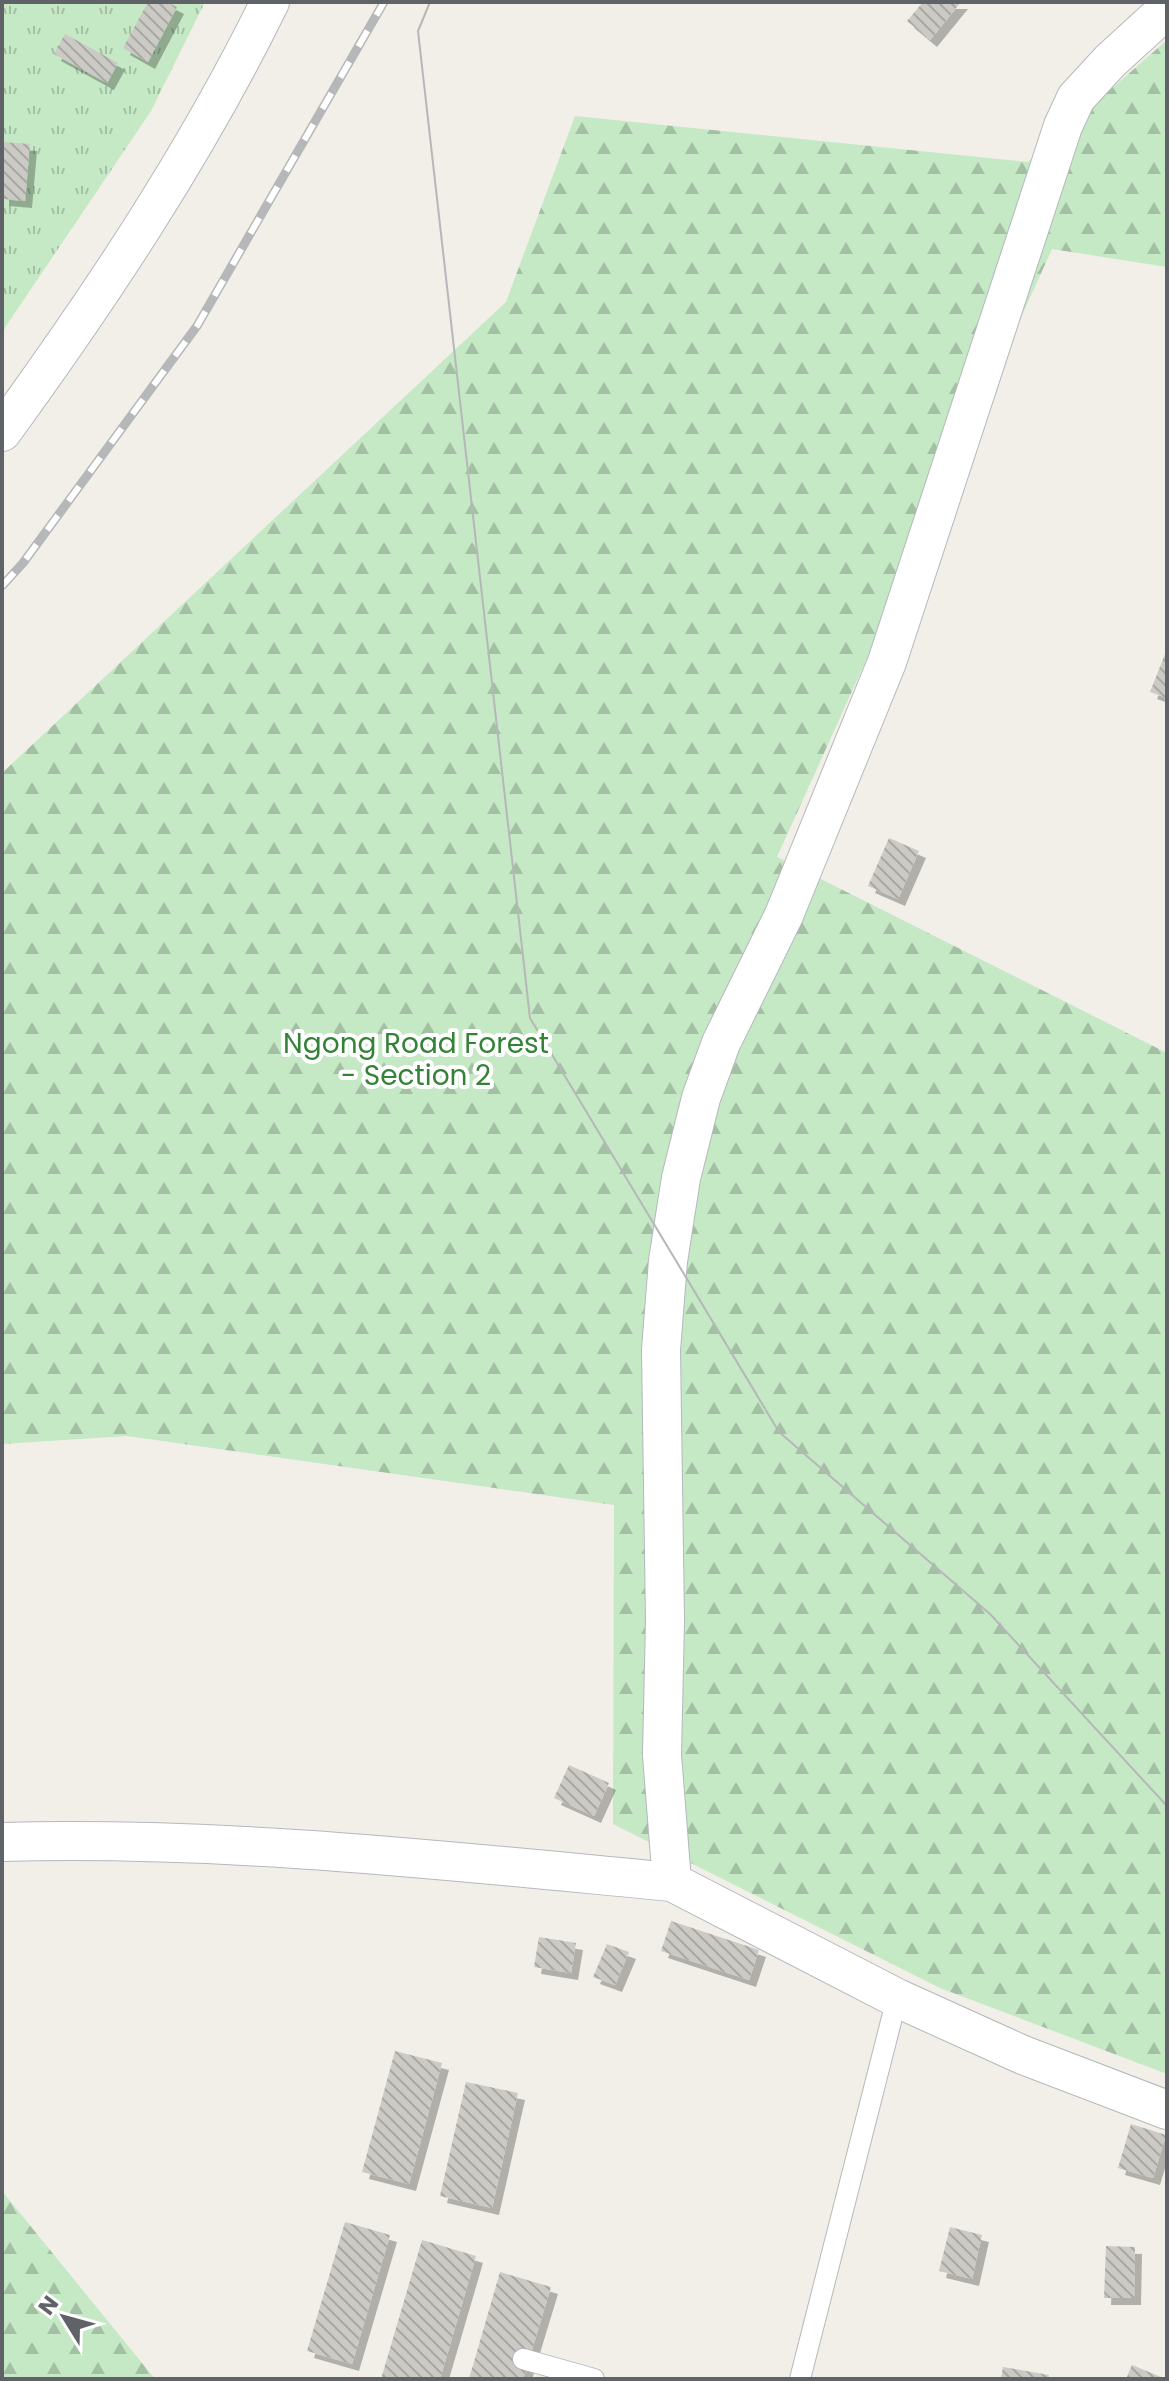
<svg xmlns="http://www.w3.org/2000/svg" width="1169" height="2381" font-family="Poppins,sans-serif">
  <style>
    .grass { fill: url(#grass-tufts) }
    .forest { fill: url(#forest-firs) }
    .building { fill: url(#building-back-hatch); filter: url(#shadow) }
    .lines { fill: none; stroke-linecap: round; stroke-linejoin: round }
    .service-casing { stroke: #b5b8bc; stroke-width: 22 }
    .minor-casing { stroke: #b5b8bc; stroke-width: 40 }
    .service { stroke: #fff; stroke-width: 20 }
    .minor { stroke: #fff; stroke-width: 38 }
    .tram { stroke: #b6b7b8; stroke-width: 2 }
    .rail-casing { stroke: #b6b7b8; stroke-width: 9 }
    .rail { stroke: #fff; stroke-width: 6; stroke-dasharray: 18; stroke-linecap: butt }
    .labels { text-anchor: middle; dominant-baseline: central; stroke-width: 8; stroke-linejoin: round; paint-order: stroke }
    .park-label { font-size: 28px; fill: #348238; stroke: #fff }
  </style>
  <defs>
    <pattern id="grass-tufts" width="24" height="20" patternUnits="userSpaceOnUse" patternTransform="scale(2)"><rect width="24" height="20" fill="#c5e8c5"/><path d="M3 7l-1-3M5 7V3M7 7l1-3M15 17l-1-3M17 17v-4M19 17l1-3" fill="none" stroke="#a3c0a4"/></pattern>
    <pattern id="forest-firs" width="22" height="20" patternUnits="userSpaceOnUse" patternTransform="scale(2)"><rect width="22" height="20" fill="#c5e8c5"/><path d="M5 1l3.5 6h-7zM16 11l3.5 6h-7z" fill="#a3c0a4"/></pattern>
    <pattern id="building-back-hatch" width="6" height="6" patternUnits="userSpaceOnUse" patternTransform="scale(2)"><rect width="6" height="6" fill="#cccac5"/><path d="M-1 5l2 2M0 0l6 6M5-1l2 2" fill="none" stroke="#a9a8a4"/></pattern>
    <filter id="shadow"><feDropShadow dx="7" dy="7" stdDeviation="0" flood-color="#0004"/></filter>
  </defs>
  <rect width="100%" height="100%" fill="#f1efe8"/>
  <!-- grass -->
  <path class="grass" d="M 2,2 L 205,2 L 151,111 L 2,332 Z"/>
  <!-- forest -->
  <path class="forest" d="M 1167,40 L 1167,267 L 1052,249 L 777,857 L 1167,1053 L 1167,2074 L 940,1988 L 613,1824 L 614,1505 L 127,1436 L 2,1444 L 2,773 L 506,302 L 575,116 L 1028,162 Z
    M 2,2191 L 155,2379 L 2,2379 Z"/>
  <!-- building -->
  <path class="building" d="M 148,2 L 167,2 L 177,7 L 148,62 L 123,48 Z
    M 923,2 L 961,2 L 930,40 L 907,21 Z
    M 65,34 L 118,63 L 107,83 L 54,54 Z
    M 2,142 L 30,144 L 25,201 L 2,199 Z
    M 1167,649 L 1167,698 L 1150,692 Z
    M 889,838 L 919,851 L 898,899 L 868,886 Z
    M 569,1765 L 609,1783 L 594,1816 L 554,1798 Z
    M 671,1921 L 759,1950 L 749,1980 L 661,1951 Z
    M 539,1937 L 576,1943 L 571,1973 L 534,1967 Z
    M 607,1944 L 629,1952 L 615,1985 L 593,1977 Z
    M 395,2051 L 442,2063 L 409,2184 L 362,2172 Z
    M 466,2082 L 518,2093 L 492,2208 L 440,2196 Z
    M 1131,2124 L 1166,2135 L 1153,2178 L 1118,2168 Z
    M 345,2222 L 390,2235 L 352,2364 L 307,2351 Z
    M 950,2227 L 982,2235 L 972,2279 L 939,2271 Z
    M 422,2240 L 476,2256 L 440,2379 L 381,2379 Z
    M 1106,2246 L 1135,2247 L 1134,2298 L 1104,2298 Z
    M 500,2272 L 551,2287 L 523,2379 L 469,2379 Z
    M 1132,2365 L 1166,2379 L 1126,2379 Z
    M 1003,2367 L 1049,2375 L 1048,2379 L 1001,2379 Z"/>
  <g class="lines">
    <!-- service casing -->
    <g class="service-casing">
      <path id="service" d="M 523,2359 L 594,2379
        M 800,2379 L 897,1998"/>
    </g>
    <!-- minor casing -->
    <g class="minor-casing">
      <path id="minor" d="M 1167,9 L 1110,61 L 1076,98 L 1063,126 L 887,662 L 784,915 L 721,1043 L 701,1098 L 681,1178 L 668,1261 L 661,1350 L 665,1620 L 662,1755 L 672,1882 L 897,1998 L 1023,2055 L 1167,2110
        M 2,432 C 101,296 196,153 270,2
        M 2,1842 C 226,1836 449,1861 672,1882"/>
    </g>
    <!-- service -->
    <use href="#service" class="service"/>
    <!-- minor -->
    <use href="#minor" class="minor"/>
    <!-- tram -->
    <path class="tram" d="M 430,2 L 418,31 L 530,1018 L 779,1432 L 990,1614 L 1167,1806"/>
    <!-- rail casing -->
    <g class="rail-casing">
      <path id="rail" d="M 2,586 L 23,563 L 197,326 L 384,2"/>
    </g>
    <!-- rail -->
    <use href="#rail" class="rail"/>
  </g>
  <g class="labels">
    <!-- park labels -->
    <g class="park-label">
      <text x="416" y="1043">Ngong Road Forest<tspan x="416" dy="32">- Section 2</tspan></text>
    </g>
  </g>
  <!-- border -->
  <rect width="1169" height="2381" fill="none" stroke="#5f6368" stroke-width="8"/>
  <!-- north arrow -->
  <g transform="translate(64 2317) rotate(307)" stroke="#ffffff" stroke-width="6" paint-order="stroke">
  <path d="M0-6L14 30L0 20L-14 30Z" fill="#5f6368"/>
  <text y="-12" font-size="22" font-weight="bold" text-anchor="middle" fill="#5f6368">N</text>
  </g>
</svg>
